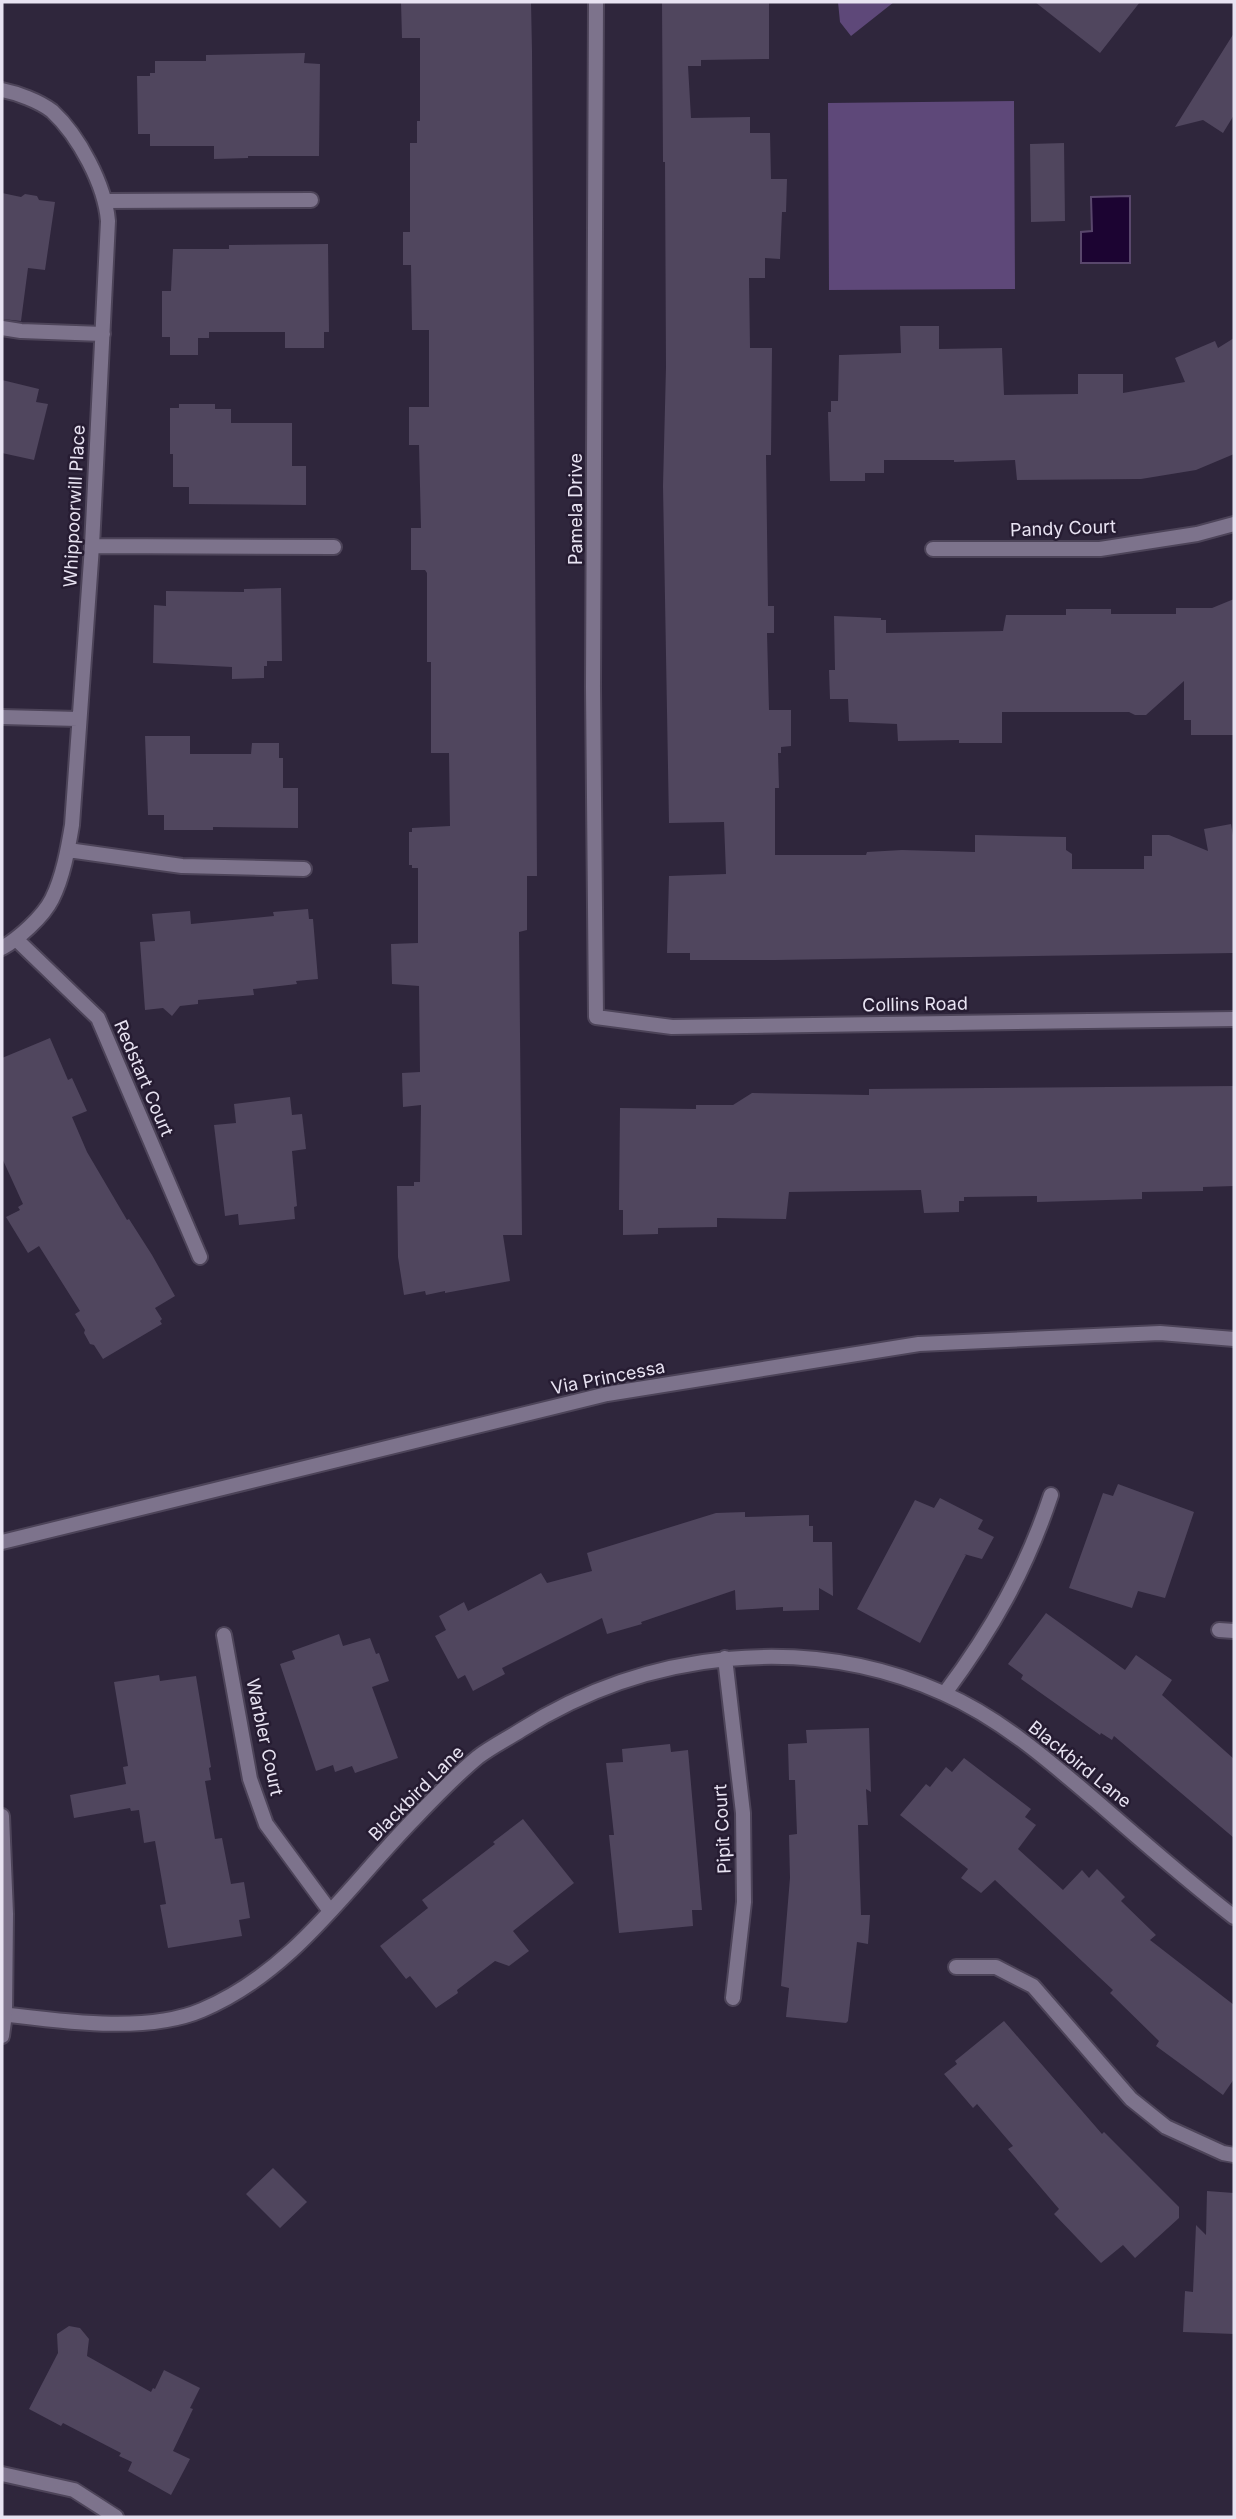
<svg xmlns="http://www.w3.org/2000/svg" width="1236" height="2519" font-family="Inter,sans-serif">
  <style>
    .green { fill: #5e4879 }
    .water { fill: #1c0432; stroke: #59476c; stroke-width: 2 }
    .building { fill: #50465e }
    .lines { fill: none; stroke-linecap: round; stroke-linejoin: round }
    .minor-casing { stroke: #4d4459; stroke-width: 18 }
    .tertiary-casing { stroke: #4d4459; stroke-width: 18 }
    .minor { stroke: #7d738c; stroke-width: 14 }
    .tertiary { stroke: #7d738c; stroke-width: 14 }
    .labels { text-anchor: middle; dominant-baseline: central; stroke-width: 5; stroke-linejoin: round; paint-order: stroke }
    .street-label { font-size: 18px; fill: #e8e3f2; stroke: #261c32 }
  </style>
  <rect width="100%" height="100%" fill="#2f263c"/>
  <!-- green -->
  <path class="green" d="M 838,2 L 894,2 L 851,36 L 840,22 Z
    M 1014,101 L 1015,289 L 829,290 L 828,103 Z"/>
  <!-- water -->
  <path class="water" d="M 1130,196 L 1130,263 L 1081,263 L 1081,232 L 1092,231 L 1091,197 Z"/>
  <!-- building -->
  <path class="building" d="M 401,2 L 531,2 L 532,51 L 537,876 L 527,876 L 527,930 L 519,932 L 522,1235 L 503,1235 L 510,1281 L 445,1293 L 445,1291 L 426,1295 L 425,1291 L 404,1295 L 398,1257 L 397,1186 L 414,1186 L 414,1182 L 420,1182 L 421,1105 L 403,1107 L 402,1073 L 420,1072 L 419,986 L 392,984 L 391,944 L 418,943 L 418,868 L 412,868 L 412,865 L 409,865 L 409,832 L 412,832 L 412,828 L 450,826 L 449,753 L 431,753 L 431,662 L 427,662 L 427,573 L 425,570 L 411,570 L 411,528 L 421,528 L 419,445 L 409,445 L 409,407 L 429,407 L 429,330 L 412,330 L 411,265 L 403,265 L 403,232 L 410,232 L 410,143 L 417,143 L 417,121 L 420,121 L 420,38 L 402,38 Z
    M 662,2 L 769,2 L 769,59 L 701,60 L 701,66 L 688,66 L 691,118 L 750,117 L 750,133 L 770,133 L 771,179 L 787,179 L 786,212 L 782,212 L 780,259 L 765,258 L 765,278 L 749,278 L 750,348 L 772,348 L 771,455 L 766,455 L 768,606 L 774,606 L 774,633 L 767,633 L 769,710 L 791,710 L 791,746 L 781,747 L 781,753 L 778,753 L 779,788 L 775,788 L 775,855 L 866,855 L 867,852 L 902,850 L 975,852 L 975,835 L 1066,837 L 1066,850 L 1072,854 L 1072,869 L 1144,869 L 1144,856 L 1152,856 L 1152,835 L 1169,835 L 1208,851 L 1204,829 L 1231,824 L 1234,841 L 1234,953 L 776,960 L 690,960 L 690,953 L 667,953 L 669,876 L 726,874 L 724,822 L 669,823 L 663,486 L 666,367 L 665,162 L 663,162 Z
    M 1035,2 L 1140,2 L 1100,53 Z
    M 1234,33 L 1234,115 L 1223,133 L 1203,120 L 1175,127 Z
    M 305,53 L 304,63 L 320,64 L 319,156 L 248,156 L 248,158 L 214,159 L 214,146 L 150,146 L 150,134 L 138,134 L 137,76 L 150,76 L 150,73 L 155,73 L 155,61 L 206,61 L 206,55 Z
    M 1064,143 L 1065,221 L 1031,222 L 1030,144 Z
    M 2,193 L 21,197 L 25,194 L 37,196 L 39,200 L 55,202 L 45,270 L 28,268 L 21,321 L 2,319 Z
    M 328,244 L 329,332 L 324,332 L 324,348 L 285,348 L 285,332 L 209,332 L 209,338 L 198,338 L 198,355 L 170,355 L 170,337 L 162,337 L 162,291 L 171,291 L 173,249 L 229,249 L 229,245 Z
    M 900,326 L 939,326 L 939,349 L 1002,348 L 1004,395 L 1078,394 L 1078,374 L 1123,374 L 1123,393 L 1185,382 L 1175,358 L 1215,341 L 1218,348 L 1234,338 L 1234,454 L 1196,470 L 1141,479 L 1017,480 L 1015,460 L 954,462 L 954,460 L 884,460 L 884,473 L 865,473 L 865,481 L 830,481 L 828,412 L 831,412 L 831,401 L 838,401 L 839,355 L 901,353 Z
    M 2,380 L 39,389 L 36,402 L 48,404 L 34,460 L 2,453 Z
    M 179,404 L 215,404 L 215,409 L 231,409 L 231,423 L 292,423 L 292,466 L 306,466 L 306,505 L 189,504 L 189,487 L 173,487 L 173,454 L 170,454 L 170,408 L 179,408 Z
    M 281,588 L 282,661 L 267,661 L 267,666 L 264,666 L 264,678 L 232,679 L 232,667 L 153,663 L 154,605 L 166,606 L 166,591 L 244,592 L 244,589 Z
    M 1234,599 L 1234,735 L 1191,735 L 1191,720 L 1184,720 L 1184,681 L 1146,715 L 1135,715 L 1129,712 L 1002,712 L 1002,743 L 959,743 L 959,740 L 898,741 L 897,724 L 849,722 L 848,699 L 830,699 L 829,670 L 835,670 L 834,616 L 881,618 L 881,620 L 886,620 L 886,633 L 1003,631 L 1006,615 L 1066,615 L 1066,609 L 1111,609 L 1111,614 L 1176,614 L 1176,608 L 1212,608 Z
    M 145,736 L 190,736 L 190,754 L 251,754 L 252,743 L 279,743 L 279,758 L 283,758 L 283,788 L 298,788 L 298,828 L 213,827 L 213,830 L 164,830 L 164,815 L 148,815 Z
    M 308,909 L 309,919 L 313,919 L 318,979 L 296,981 L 297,984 L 253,989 L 254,995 L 198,1000 L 198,1004 L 180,1006 L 172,1016 L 163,1008 L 145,1010 L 140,942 L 155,941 L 152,914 L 190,911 L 191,924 L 274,916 L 273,912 Z
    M 50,1038 L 68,1080 L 72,1078 L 87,1111 L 72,1117 L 87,1152 L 127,1220 L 129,1219 L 152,1255 L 175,1296 L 155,1308 L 162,1319 L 160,1321 L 162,1324 L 103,1359 L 94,1345 L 90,1344 L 84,1333 L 85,1330 L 75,1314 L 80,1311 L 39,1246 L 28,1253 L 6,1217 L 20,1210 L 18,1207 L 23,1204 L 2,1158 L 2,1058 Z
    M 1234,1086 L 1234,1186 L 1203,1187 L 1203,1191 L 1142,1192 L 1142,1199 L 1037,1202 L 1037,1196 L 964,1197 L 964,1201 L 959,1201 L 959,1212 L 924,1213 L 921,1190 L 789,1192 L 786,1219 L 717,1218 L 717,1227 L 658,1228 L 658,1234 L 623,1235 L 623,1210 L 619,1210 L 620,1108 L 696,1109 L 696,1105 L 733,1105 L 752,1093 L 869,1095 L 869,1089 Z
    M 290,1097 L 292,1115 L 302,1114 L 306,1149 L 292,1151 L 297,1206 L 294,1207 L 295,1219 L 239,1225 L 238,1214 L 225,1216 L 214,1125 L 236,1123 L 234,1104 Z
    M 1118,1484 L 1194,1512 L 1165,1598 L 1138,1591 L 1132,1608 L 1069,1588 L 1103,1493 L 1113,1496 Z
    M 940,1498 L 983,1520 L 978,1529 L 994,1537 L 982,1559 L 964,1554 L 966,1555 L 920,1643 L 857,1609 L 915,1500 L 934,1508 Z
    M 745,1512 L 745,1517 L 809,1515 L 809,1526 L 813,1526 L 813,1542 L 832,1542 L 833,1596 L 819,1588 L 819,1610 L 783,1611 L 783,1607 L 736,1610 L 735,1590 L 641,1622 L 642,1624 L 607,1634 L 602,1618 L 502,1668 L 505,1674 L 473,1691 L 465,1675 L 458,1679 L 435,1636 L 446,1630 L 439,1616 L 464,1602 L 468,1611 L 541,1573 L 547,1583 L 592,1571 L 587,1553 L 716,1513 Z
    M 1046,1613 L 1125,1670 L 1136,1655 L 1172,1680 L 1162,1695 L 1234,1759 L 1234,1838 L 1114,1736 L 1112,1740 L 1101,1733 L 1100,1735 L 1021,1679 L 1023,1675 L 1008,1664 Z
    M 339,1634 L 343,1646 L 370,1638 L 376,1654 L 379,1653 L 389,1681 L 372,1687 L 398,1758 L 355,1773 L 352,1766 L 335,1772 L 333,1765 L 316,1771 L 280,1664 L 295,1659 L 292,1651 Z
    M 159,1675 L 160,1681 L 196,1676 L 211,1767 L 209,1768 L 211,1780 L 205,1781 L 215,1839 L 222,1838 L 231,1884 L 244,1882 L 250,1918 L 239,1920 L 242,1936 L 168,1948 L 160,1905 L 166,1904 L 155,1841 L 144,1843 L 139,1810 L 131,1811 L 130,1808 L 74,1818 L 70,1795 L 126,1784 L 123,1767 L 128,1766 L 114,1682 Z
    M 869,1728 L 871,1792 L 866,1789 L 868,1825 L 858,1825 L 861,1915 L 870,1915 L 868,1944 L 857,1942 L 848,2021 L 846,2023 L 786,2017 L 789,1988 L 781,1986 L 790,1878 L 789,1835 L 797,1834 L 795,1780 L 789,1780 L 788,1744 L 807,1743 L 806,1730 Z
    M 670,1744 L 671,1752 L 688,1750 L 702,1910 L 692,1910 L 693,1926 L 619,1933 L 609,1835 L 614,1835 L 606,1763 L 623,1762 L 622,1749 Z
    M 964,1758 L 1031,1809 L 1025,1817 L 1036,1825 L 1018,1849 L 1063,1890 L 1082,1870 L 1089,1878 L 1097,1869 L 1125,1897 L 1121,1901 L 1156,1935 L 1150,1940 L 1234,2005 L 1234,2079 L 1223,2095 L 1156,2046 L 1159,2041 L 1110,1993 L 1113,1990 L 995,1880 L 981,1893 L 961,1878 L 968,1869 L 900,1815 L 926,1784 L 930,1787 L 946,1767 L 952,1772 Z
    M 523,1819 L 574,1883 L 513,1931 L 529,1951 L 509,1966 L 495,1961 L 457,1990 L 458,1993 L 436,2008 L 410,1976 L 406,1979 L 380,1946 L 428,1908 L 422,1900 L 495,1844 L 493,1842 Z
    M 1004,2021 L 1102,2134 L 1104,2132 L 1179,2207 L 1179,2218 L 1135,2258 L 1123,2245 L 1101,2263 L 1054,2214 L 1059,2209 L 1008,2149 L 1013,2146 L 977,2104 L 973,2108 L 944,2074 L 957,2064 L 955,2061 Z
    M 273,2168 L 307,2202 L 280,2228 L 246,2194 Z
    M 1207,2191 L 1234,2193 L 1234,2334 L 1183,2332 L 1185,2291 L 1193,2292 L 1196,2225 L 1206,2235 Z
    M 69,2326 L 80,2328 L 89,2339 L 87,2356 L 151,2392 L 153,2388 L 155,2389 L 164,2370 L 200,2388 L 190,2408 L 193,2409 L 173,2451 L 190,2459 L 171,2495 L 128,2471 L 132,2462 L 119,2456 L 121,2453 L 63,2423 L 61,2426 L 29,2409 L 58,2353 L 57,2334 Z"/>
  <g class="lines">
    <!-- minor casing -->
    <g class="minor-casing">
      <path id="minor" d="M 596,2 L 593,687 L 596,1017 L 672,1027 L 1234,1019
        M 2,90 C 17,93 39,101 52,111 C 79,136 105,185 108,221 L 92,546 L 72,825 C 68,849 63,877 52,899 C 43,917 18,939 2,948
        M 106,201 L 311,200
        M 2,328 L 21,331 L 103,334
        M 92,546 L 334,547
        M 933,549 L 1100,549 L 1197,534 L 1234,524
        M 2,717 L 78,719
        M 68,850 L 182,866 L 304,869
        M 17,940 L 98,1018 L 200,1257
        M 1219,1630 L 1234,1631
        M 224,1635 L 250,1779 L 266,1824 L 330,1911
        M 725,1658 L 743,1813 L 744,1902 L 733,1998
        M 945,1693 C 992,1630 1026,1570 1051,1495
        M 956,1967 L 996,1967 L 1033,1986 L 1131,2099 L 1166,2127 L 1223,2153 L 1234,2155
        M 2,2014 C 61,2021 146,2034 202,2010 C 293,1972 349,1885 415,1818 C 435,1797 456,1775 478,1757 C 491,1747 507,1739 521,1730 C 646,1651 805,1632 943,1693 C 1000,1718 1048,1760 1096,1801 C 1141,1840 1186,1880 1234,1917
        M 2,2474 L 74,2490 L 116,2517"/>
    </g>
    <!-- tertiary casing -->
    <g class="tertiary-casing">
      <path id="tertiary" d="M 2,1542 L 607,1394 L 919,1344 L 1160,1333 L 1234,1339
        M 2,1816 L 6,1914 L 5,2014 L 2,2036"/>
    </g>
    <!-- minor -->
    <use href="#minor" class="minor"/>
    <!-- tertiary -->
    <use href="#tertiary" class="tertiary"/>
  </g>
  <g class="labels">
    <!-- street labels -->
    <g class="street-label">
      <text transform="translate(74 506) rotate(-87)">Whippoorwill Place</text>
      <text transform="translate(575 509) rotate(-90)">Pamela Drive</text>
      <text transform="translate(1063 528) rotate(-2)">Pandy Court</text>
      <text transform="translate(915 1004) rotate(-1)">Collins Road</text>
      <text transform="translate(144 1078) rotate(67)">Redstart Court</text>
      <text transform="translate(608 1377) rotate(-11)">Via Princessa</text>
      <text transform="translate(265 1737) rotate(78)">Warbler Court</text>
      <text transform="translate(1080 1764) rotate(39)">Blackbird Lane</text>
      <text transform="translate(416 1793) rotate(-45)">Blackbird Lane</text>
      <text transform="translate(722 1829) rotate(-93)">Pipit Court</text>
    </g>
  </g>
  <!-- border -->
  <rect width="1236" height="2519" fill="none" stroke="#e8e3f2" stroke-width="7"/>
</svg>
